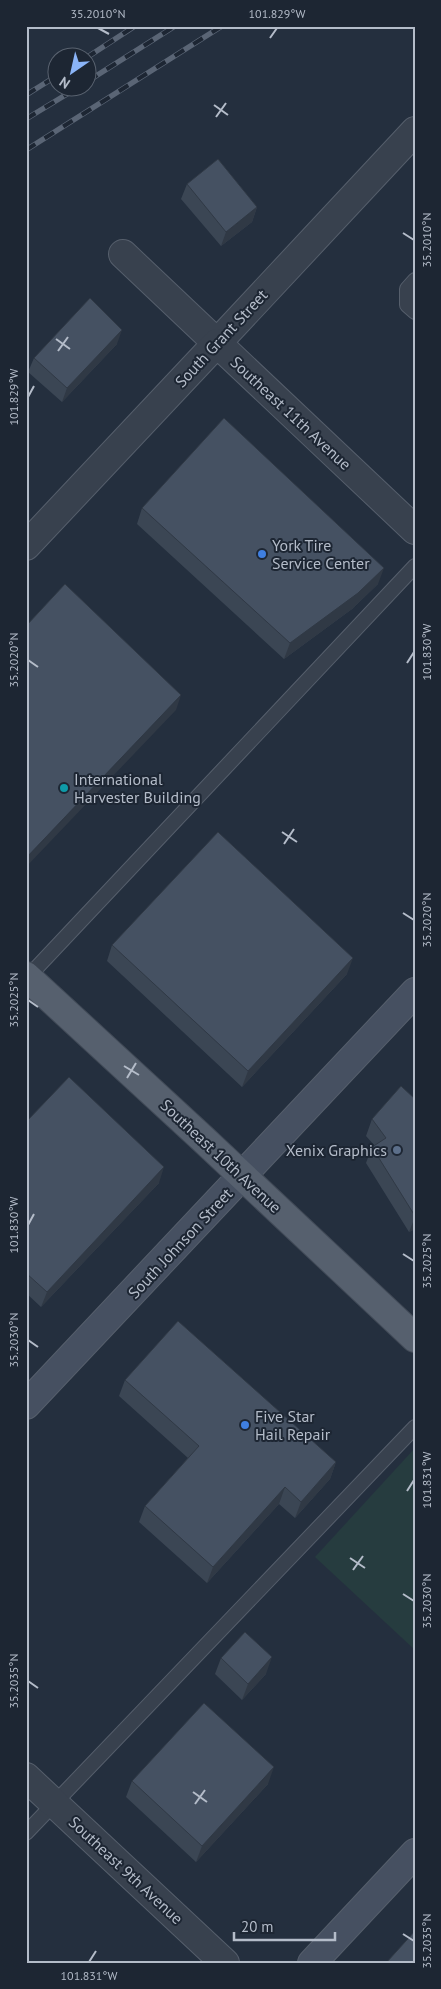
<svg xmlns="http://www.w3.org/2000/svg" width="441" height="1989" font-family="'PT Sans',sans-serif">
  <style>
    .green { fill: #263c3f }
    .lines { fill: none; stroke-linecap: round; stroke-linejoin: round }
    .service-casing { stroke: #565f6c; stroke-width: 16 }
    .minor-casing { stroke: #565f6c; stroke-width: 30 }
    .tertiary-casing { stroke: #565f6c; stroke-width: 30 }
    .secondary-casing { stroke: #565f6c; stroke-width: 30 }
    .primary-casing { stroke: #414a57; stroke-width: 30 }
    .service { stroke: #38414e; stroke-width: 14 }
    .minor { stroke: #38414e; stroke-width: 28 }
    .tertiary { stroke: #38414e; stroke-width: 28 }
    .secondary { stroke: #465061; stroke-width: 28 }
    .primary { stroke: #56606e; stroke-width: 28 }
    .rail-casing { stroke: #5a6575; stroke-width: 5.5 }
    .rail { stroke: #1d2633; stroke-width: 4; stroke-dasharray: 11; stroke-linecap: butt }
    .wall { fill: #3b4654 }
    .shaded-wall { fill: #303945 }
    .building { fill: #455162; stroke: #303945 }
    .ticks { fill: none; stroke: #b4bcc9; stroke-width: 2 }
    .shop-dot { fill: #3f7fe0; stroke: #1d2633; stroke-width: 2 }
    .culture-dot { fill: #0f9aa8; stroke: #1d2633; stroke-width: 2 }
    .service-dot { fill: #5c6f8a; stroke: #1d2633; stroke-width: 2 }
    .labels { text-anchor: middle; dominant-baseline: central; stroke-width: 4; stroke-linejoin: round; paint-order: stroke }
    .street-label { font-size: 16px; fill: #b4bcc9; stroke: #1d2633 }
    .poi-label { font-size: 16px; fill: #b4bcc9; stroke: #1d2633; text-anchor: start }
    .neatline { fill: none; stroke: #b4bcc9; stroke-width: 2 }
    .ticks-label { font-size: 12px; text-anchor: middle; fill: #b4bcc9 }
  </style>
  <rect width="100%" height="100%" fill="#242f3e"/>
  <!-- green -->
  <path class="green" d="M 415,1448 L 415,1650 L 315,1557 Z"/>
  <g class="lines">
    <!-- service casing -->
    <g class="service-casing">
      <path id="service" d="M 415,280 L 407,289 L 407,305 L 415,312
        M 26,979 L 415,566
        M 26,1833 L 415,1427"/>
    </g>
    <!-- minor casing -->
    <g class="minor-casing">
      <path id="minor" d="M 123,254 L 217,343 L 415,131"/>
    </g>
    <!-- tertiary casing -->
    <g class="tertiary-casing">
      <path id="tertiary" d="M 26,546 L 217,343 L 415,530
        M 26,1777 L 225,1963"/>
    </g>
    <!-- secondary casing -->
    <g class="secondary-casing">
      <path id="secondary" d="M 26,1405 L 415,992
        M 312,1963 L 415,1853"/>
    </g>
    <!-- primary casing -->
    <g class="primary-casing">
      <path id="primary" d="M 26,976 L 203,1139 L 415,1338"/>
    </g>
    <!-- service -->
    <use href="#service" class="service"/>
    <!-- minor -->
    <use href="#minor" class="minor"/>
    <!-- tertiary -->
    <use href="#tertiary" class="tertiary"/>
    <!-- secondary -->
    <use href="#secondary" class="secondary"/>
    <!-- primary -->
    <use href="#primary" class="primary"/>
    <!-- rail casing -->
    <g class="rail-casing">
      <path id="rail" d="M 86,58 L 135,26
        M 88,81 L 175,26
        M 26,95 L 58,75
        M 26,119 L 77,88
        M 26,150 L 222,26"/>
    </g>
    <!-- rail -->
    <use href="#rail" class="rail"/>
  </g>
  <!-- wall -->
  <path class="wall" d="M 187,184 L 257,207 L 252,222 L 221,246 L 181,199 Z
    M 117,344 L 62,402 L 28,372 L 34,358 Z
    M 142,508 L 378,584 L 352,609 L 284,659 L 137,524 Z
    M 112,945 L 347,974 L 242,1087 L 107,961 Z
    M 415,1099 L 415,1229 L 409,1232 L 366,1163 L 372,1147 L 374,1145 L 366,1136 L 372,1119 Z
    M 26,1122 L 159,1183 L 41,1307 L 26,1293 Z
    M 125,1380 L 336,1462 L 330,1479 L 295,1518 L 279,1504 L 207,1583 L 139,1522 L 145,1506 L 188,1458 L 119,1396 Z
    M 221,1658 L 266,1674 L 242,1700 L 215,1674 Z
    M 132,1781 L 268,1784 L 196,1862 L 126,1797 Z"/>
  <!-- shaded-wall -->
  <path class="shaded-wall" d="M 257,207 L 252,222 L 221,246 L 226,232 Z
    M 122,330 L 117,344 L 62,402 L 67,388 Z
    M 384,568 L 378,584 L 352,609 L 284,659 L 290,643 Z
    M 181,695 L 176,710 L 26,867 L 26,858 Z
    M 353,958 L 347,974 L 242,1087 L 248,1071 Z
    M 164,1167 L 159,1183 L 41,1307 L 47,1292 Z
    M 415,1217 L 415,1229 L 409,1232 Z
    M 336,1462 L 330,1479 L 295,1518 L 301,1502 Z
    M 285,1487 L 279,1504 L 207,1583 L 213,1567 Z
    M 272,1657 L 266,1674 L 242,1700 L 248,1684 Z
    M 274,1767 L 268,1784 L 196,1862 L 202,1846 Z"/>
  <!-- building -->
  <path class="building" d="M 218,159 L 257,207 L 226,232 L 187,184 Z
    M 90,298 L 122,330 L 67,388 L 34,358 Z
    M 224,418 L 384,568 L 358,593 L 290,643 L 142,508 Z
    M 65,584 L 181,695 L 26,858 L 26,626 Z
    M 218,832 L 353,958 L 248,1071 L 112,945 Z
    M 69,1077 L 164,1167 L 47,1292 L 26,1273 L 26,1122 Z
    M 401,1086 L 415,1099 L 415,1216 L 372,1147 L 386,1138 L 372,1119 Z
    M 178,1321 L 336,1462 L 301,1502 L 285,1487 L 213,1567 L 145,1506 L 199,1446 L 125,1380 Z
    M 245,1632 L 272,1657 L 248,1684 L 221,1658 Z
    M 204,1703 L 274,1767 L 202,1846 L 132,1781 Z
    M 415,1931 L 415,1963 L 386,1963 Z"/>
  <!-- ticks -->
  <path class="ticks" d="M 98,28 L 109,34M 270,38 L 277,28M 214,105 L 228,115M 216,117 L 226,103M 403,233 L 414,240M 56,339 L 70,349M 58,351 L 68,337M 28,397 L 34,386M 28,660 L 38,667M 407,663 L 414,652M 282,832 L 297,842M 284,844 L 294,829M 403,913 L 414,920M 28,1000 L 38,1007M 124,1066 L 139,1075M 127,1078 L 136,1063M 28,1225 L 34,1214M 403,1254 L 414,1261M 28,1340 L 38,1347M 407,1491 L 414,1480M 350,1558 L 365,1568M 353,1570 L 363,1556M 403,1594 L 414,1601M 28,1681 L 38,1688M 193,1792 L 207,1802M 195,1804 L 205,1790M 403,1934 L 414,1941M 89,1962 L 96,1951"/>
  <!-- markers -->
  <g class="shop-dot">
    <circle cx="262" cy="554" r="5"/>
    <circle cx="245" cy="1425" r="5"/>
  </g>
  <circle class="culture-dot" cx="64" cy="788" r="5"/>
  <circle class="service-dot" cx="397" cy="1150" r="5"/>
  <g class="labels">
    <!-- street labels -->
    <g class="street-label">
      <text transform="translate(221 338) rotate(-47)">South Grant Street</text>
      <text transform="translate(291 413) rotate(43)">Southeast 11th Avenue</text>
      <text transform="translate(221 1156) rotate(43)">Southeast 10th Avenue</text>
      <text transform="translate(180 1243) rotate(-47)">South Johnson Street</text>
      <text transform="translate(126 1870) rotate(43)">Southeast 9th Avenue</text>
    </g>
    <!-- poi labels -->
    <g class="poi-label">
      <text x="272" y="545">York Tire<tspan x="272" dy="18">Service Center</tspan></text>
      <text x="74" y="779">International<tspan x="74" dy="18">Harvester Building</tspan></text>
      <text x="387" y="1150" text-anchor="end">Xenix Graphics</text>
      <text x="255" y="1416">Five Star<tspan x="255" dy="18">Hail Repair</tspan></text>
    </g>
  </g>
  <!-- border -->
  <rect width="441" height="1989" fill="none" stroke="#1d2633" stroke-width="55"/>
  <!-- north arrow -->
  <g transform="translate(72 72) rotate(214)"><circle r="24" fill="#1d2633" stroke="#59626f"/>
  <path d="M0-4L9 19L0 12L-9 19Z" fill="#8ab4f8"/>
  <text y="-8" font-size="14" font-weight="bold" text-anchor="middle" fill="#b4bcc9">N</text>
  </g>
  <!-- scale -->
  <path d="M234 1932v8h101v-8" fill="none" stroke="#b4bcc9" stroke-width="2.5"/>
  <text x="241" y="1932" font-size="15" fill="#b4bcc9" stroke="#1d2633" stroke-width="4" paint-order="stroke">20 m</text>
  <rect x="28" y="28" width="386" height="1934" class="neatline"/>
  <g class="ticks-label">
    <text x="98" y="18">35.2010°N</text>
    <text x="277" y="18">101.829°W</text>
    <text transform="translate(427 240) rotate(-90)" y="4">35.2010°N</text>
    <text transform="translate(14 397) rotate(-90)" y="4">101.829°W</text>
    <text transform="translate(427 652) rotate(-90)" y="4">101.830°W</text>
    <text transform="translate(14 660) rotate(-90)" y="4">35.2020°N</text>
    <text transform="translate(427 920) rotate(-90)" y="4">35.2020°N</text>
    <text transform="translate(14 1000) rotate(-90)" y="4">35.2025°N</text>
    <text transform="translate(14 1225) rotate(-90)" y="4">101.830°W</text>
    <text transform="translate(427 1261) rotate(-90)" y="4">35.2025°N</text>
    <text transform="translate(14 1340) rotate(-90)" y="4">35.2030°N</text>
    <text transform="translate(427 1480) rotate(-90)" y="4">101.831°W</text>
    <text transform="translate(427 1601) rotate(-90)" y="4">35.2030°N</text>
    <text transform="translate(14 1681) rotate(-90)" y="4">35.2035°N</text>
    <text transform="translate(427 1941) rotate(-90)" y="4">35.2035°N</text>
    <text x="89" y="1980">101.831°W</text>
  </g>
</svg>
